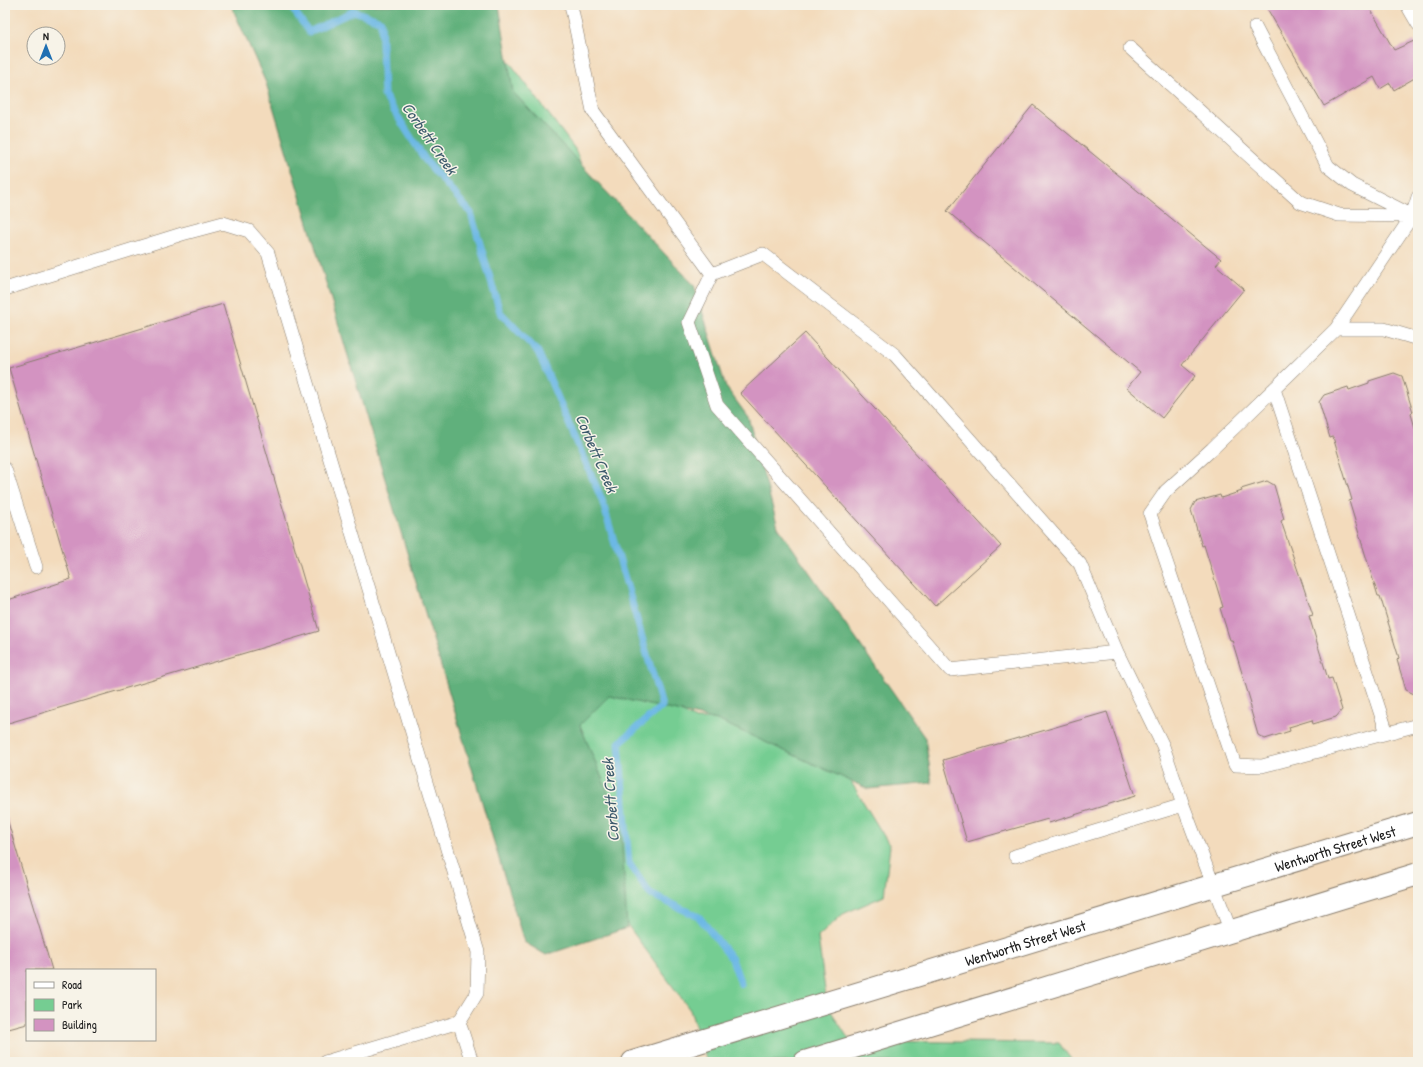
<svg xmlns="http://www.w3.org/2000/svg" width="1423" height="1067" font-family="'Patrick Hand',sans-serif">
  <style>
    .green { fill: #75cd92; stroke: #487457 }
    .forest { fill: #60b07c; stroke: #3e664c }
    .lines { fill: none; stroke-linecap: round; stroke-linejoin: round }
    .stream { stroke: #6cb8e5; stroke-width: 7 }
    .building { fill: #d393c1 }
    .lane-casing { stroke: #887c6c; stroke-width: 14 }
    .street-casing { stroke: #887c6c; stroke-width: 24 }
    .secondary-casing { stroke: #887c6c; stroke-width: 24 }
    .lane { stroke: #fff; stroke-width: 13 }
    .street { stroke: #fff; stroke-width: 22 }
    .secondary { stroke: #fff; stroke-width: 22 }
    .labels { text-anchor: middle; dominant-baseline: central; stroke-width: 3; stroke-linejoin: round; paint-order: stroke }
    .street-label { font-size: 15px; fill: #1c1c1c; stroke: #f7f3e8 }
    .water-label { font-size: 16px; font-style: italic; fill: #3c5a6c; stroke: #f7f3e8 }
  </style>
  <rect width="100%" height="100%" fill="#f7f3e8"/>
  <filter id="ink" filterUnits="userSpaceOnUse"><feTurbulence type="fractalNoise" baseFrequency=".025" numOctaves="2"/><feDisplacementMap in="SourceGraphic" scale="8" xChannelSelector="R" yChannelSelector="G"/><feConvolveMatrix kernelMatrix="1 2 1 2 8 2 1 2 1" color-interpolation-filters="sRGB"/></filter>
  <filter id="wash" filterUnits="userSpaceOnUse"><feTurbulence type="fractalNoise" baseFrequency=".012" numOctaves="4" result="noise"/><feDisplacementMap in="SourceGraphic" scale="16" xChannelSelector="R" yChannelSelector="G"/><feGaussianBlur stdDeviation="0.9" result="paint"/><feColorMatrix in="noise" values="0 0 0 0 0 0 0 0 0 0 0 0 0 0 0 0 0 1.4 0 .05"/><feComposite in="paint" operator="in"/></filter>
  <g filter="url(#wash)">
    <rect width="100%" height="100%" fill="#f3dbbc"/>
    <!-- green -->
    <path class="green" d="M 499,48 L 575,149 L 653,345 L 656,701 L 696,719 L 813,719 L 890,846 L 884,896 L 843,914 L 818,937 L 827,1005 L 850,1041 L 1059,1043 L 1073,1062 L 707,1062 L 690,1010 L 557,829 Z"/>
    <!-- forest -->
    <path class="forest" d="M 231,5 L 499,5 L 513,92 L 694,285 L 726,387 L 748,417 L 778,527 L 925,738 L 932,783 L 868,789 L 717,720 L 609,696 L 580,725 L 621,824 L 627,928 L 546,955 L 524,942 L 266,83 Z"/>
    <g class="lines">
      <!-- stream -->
      <path class="stream" d="M 290,5 L 309,32 L 354,11 L 381,21 L 384,95 L 426,161 L 471,213 L 500,312 L 538,352 L 602,500 L 662,706 L 619,743 L 629,863 L 650,894 L 699,917 L 732,959 L 741,984"/>
    </g>
    <g id="blocks">
      <!-- building -->
      <path class="building" d="M 1265,5 L 1368,5 L 1394,50 L 1414,41 L 1418,49 L 1418,76 L 1394,90 L 1390,83 L 1380,89 L 1374,77 L 1324,106 Z
        M 1033,105 L 1221,259 L 1216,265 L 1244,289 L 1182,365 L 1195,376 L 1162,418 L 1127,388 L 1140,372 L 947,211 Z
        M 223,304 L 319,631 L 5,724 L 5,601 L 71,579 L 9,368 Z
        M 805,333 L 1001,546 L 935,606 L 740,393 Z
        M 1394,373 L 1402,376 L 1413,412 L 1411,414 L 1418,438 L 1418,693 L 1414,694 L 1406,690 L 1397,660 L 1399,658 L 1380,596 L 1378,596 L 1349,501 L 1352,500 L 1333,437 L 1330,438 L 1319,402 L 1324,395 L 1348,387 L 1349,390 L 1369,383 L 1369,381 Z
        M 1267,481 L 1274,485 L 1284,519 L 1281,521 L 1313,615 L 1309,616 L 1328,679 L 1332,678 L 1342,710 L 1336,717 L 1313,724 L 1312,720 L 1289,727 L 1290,731 L 1265,739 L 1258,735 L 1249,704 L 1251,703 L 1232,640 L 1230,640 L 1220,608 L 1223,607 L 1204,545 L 1202,546 L 1191,510 L 1195,502 L 1220,495 L 1221,498 L 1242,491 L 1241,489 Z
        M 1107,712 L 1135,796 L 1049,823 L 1048,819 L 967,842 L 943,760 Z
        M 5,812 L 52,970 L 27,970 L 27,1024 L 5,1030 Z"/>
    </g>
  </g>
  <g filter="url(#ink)">
    <use href="#blocks" fill-opacity="0" stroke="#887c6c" stroke-width="1"/>
    <g class="lines">
      <!-- lane casing -->
      <g class="lane-casing">
        <path id="lane" d="M 571,5 L 593,111 L 712,274
          M 1407,5 L 1418,24
          M 1255,27 L 1328,166 L 1352,185 L 1409,214
          M 1130,48 L 1300,202 L 1339,215 L 1412,216
          M 1418,197 L 1412,216 L 1336,329 L 1212,449 L 1166,491 L 1150,514 L 1235,765 L 1262,766 L 1418,725
          M 5,289 L 182,234 L 223,223 L 249,231 L 268,253 L 478,952 L 477,993 L 459,1022
          M 1336,329 L 1384,329 L 1418,339
          M 1274,389 L 1387,733
          M 5,469 L 36,567
          M 1117,652 L 1080,564 L 895,355 L 763,254 L 712,274 L 689,322 L 717,405 L 950,670 L 1117,652 L 1163,746 L 1183,805 L 1231,932
          M 1015,856 L 1183,805
          M 325,1062 L 459,1022 L 472,1062"/>
      </g>
      <!-- street casing -->
      <g class="street-casing">
        <path id="street" d="M 1412,216 L 1418,214"/>
      </g>
      <!-- secondary casing -->
      <g class="secondary-casing">
        <g id="secondary">
          <path id="s1" d="M 633,1062 L 1418,823"/>
          <path d="M 805,1062 L 1418,874"/>
        </g>
      </g>
      <!-- lane -->
      <use href="#lane" class="lane"/>
      <!-- street -->
      <use href="#street" class="street"/>
      <!-- secondary -->
      <use href="#secondary" class="secondary"/>
    </g>
  </g>
  <g class="labels">
    <!-- street labels -->
    <g class="street-label">
      <text stroke="none"><textPath href="#s1" startOffset="734">Wentworth Street West</textPath></text>
      <text stroke="none"><textPath href="#s1" startOffset="410">Wentworth Street West</textPath></text>
    </g>
    <!-- water labels -->
    <g class="water-label">
      <text transform="translate(430 138) rotate(55)">Corbett Creek</text>
      <text transform="translate(597 453) rotate(67)">Corbett Creek</text>
      <text transform="translate(610 800) rotate(-94)">Corbett Creek</text>
    </g>
  </g>
  <!-- margin -->
  <rect width="1423" height="1067" fill="none" stroke="#f7f3e8" stroke-width="20"/>
  <!-- legend -->
  <rect x="26" y="969" width="130" height="72" fill="#f7f3e8" stroke="#9f9d96"/>
  <rect x="34" y="982" width="20" height="6" fill="#ffffff" stroke="#9f9d96"/>
  <text x="62" y="989" font-size="12" fill="#1c1c1c">Road</text>
  <rect x="34" y="999" width="20" height="12" fill="#75cd92" stroke="#9f9d96"/>
  <text x="62" y="1009" font-size="12" fill="#1c1c1c">Park</text>
  <rect x="34" y="1019" width="20" height="12" fill="#d393c1" stroke="#9f9d96"/>
  <text x="62" y="1029" font-size="12" fill="#1c1c1c">Building</text>
  <!-- north arrow -->
  <g transform="translate(46 46)"><circle r="19" fill="#f7f3e8" stroke="#9f9d96"/>
  <path d="M0-3L7 15L0 10L-7 15Z" fill="#1f6fb2"/>
  <text y="-6" font-size="11" font-weight="bold" text-anchor="middle" fill="#1c1c1c">N</text>
  </g>
</svg>
